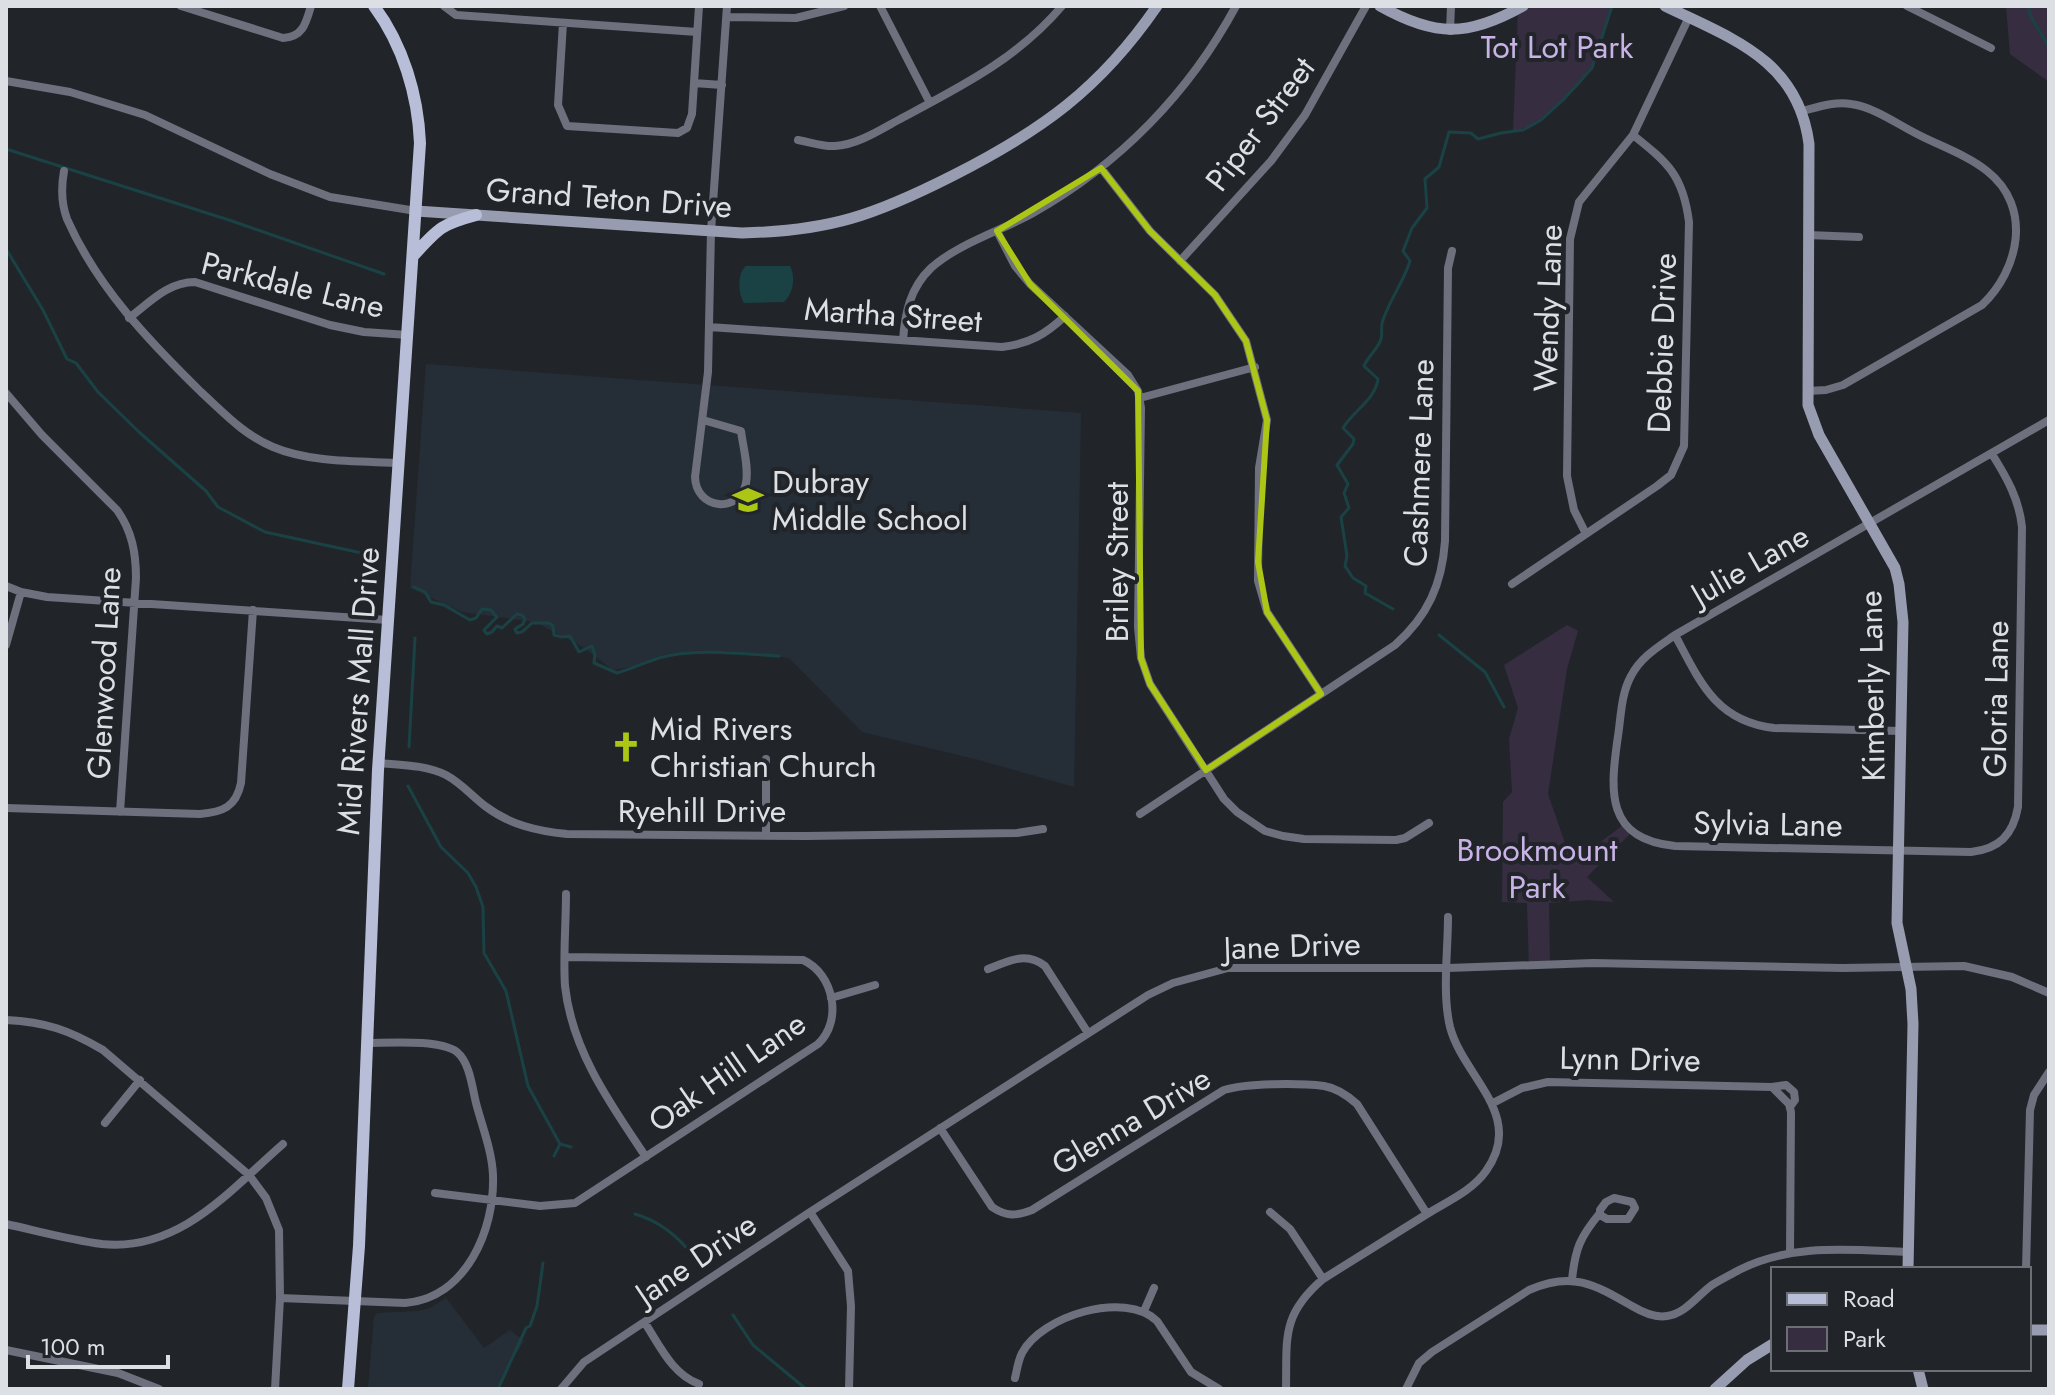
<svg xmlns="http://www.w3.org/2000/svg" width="2055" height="1395" font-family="Jost,sans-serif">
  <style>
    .built { fill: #252e37 }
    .green { fill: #362d41 }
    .water { fill: #1a4244 }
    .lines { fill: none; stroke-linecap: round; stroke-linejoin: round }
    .stream { stroke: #1a4244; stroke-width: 3 }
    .street { stroke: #6e707d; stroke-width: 8 }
    .secondary { stroke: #989cb1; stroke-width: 11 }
    .primary { stroke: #b8bdd8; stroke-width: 12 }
    .marked { fill: none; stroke: #abc615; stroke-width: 6; stroke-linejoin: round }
    .labels { text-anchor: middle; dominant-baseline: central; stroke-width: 8; stroke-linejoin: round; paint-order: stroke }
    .park-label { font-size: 32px; fill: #c9b3e6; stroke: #21252a }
    .street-label { font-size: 32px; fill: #dcdfe3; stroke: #21252a }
    .poi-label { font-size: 32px; fill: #dcdfe3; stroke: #21252a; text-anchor: start }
  </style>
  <rect width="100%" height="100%" fill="#21252a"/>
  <!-- built -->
  <path class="built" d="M 426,364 L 1081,413 L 1074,787 L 979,760 L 862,732 L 789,658 L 729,651 L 666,654 L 636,666 L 613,670 L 583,647 L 535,622 L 462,612 L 410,588 Z
    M 446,1298 L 484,1348 L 510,1330 L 524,1341 L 505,1371 L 498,1389 L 368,1389 L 374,1317 L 377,1313 L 418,1311 L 430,1308 Z"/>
  <!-- green -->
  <path class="green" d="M 1523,6 L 1612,6 C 1606,25 1601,47 1593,65 C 1584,86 1536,129 1513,131 L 1518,9 Z
    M 2006,6 L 2049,6 L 2049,82 L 2010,54 Z
    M 1567,625 L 1578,631 L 1567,669 L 1548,794 L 1572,863 L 1626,823 L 1633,831 L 1587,877 L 1614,902 L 1588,900 L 1549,903 L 1550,964 L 1529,966 L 1527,903 L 1502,902 L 1503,802 L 1512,792 L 1509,739 L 1518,708 L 1504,665 Z"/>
  <!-- water -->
  <path class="water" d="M 746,266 L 790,266 C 796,278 793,293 784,302 L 744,303 C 738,294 737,273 746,266 Z"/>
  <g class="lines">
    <!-- stream -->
    <path class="stream" d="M 2028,6 L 2031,17 L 2049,47
      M 6,149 L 232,221 L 384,274
      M 6,249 L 43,310 L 67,359 L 76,363 L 98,392 L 139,432 L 206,491 L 218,507 L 265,532 L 371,555
      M 414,587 L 425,592 L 431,602 L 444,605 L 470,620 L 476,618 L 482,609 L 491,610 L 497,617 L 484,630 L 487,634 L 492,632 L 497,626 L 502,628 L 517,614 L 522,615 L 525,619 L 523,624 L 515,629 L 517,633 L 522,632 L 532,623 L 549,623 L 553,626 L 554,635 L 562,637 L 570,636 L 579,652 L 592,646 L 595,655 L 594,663 L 617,673 C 636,668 652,658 672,655 C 708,649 743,654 779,656
      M 1393,609 L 1365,593 L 1366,586 L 1353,578 L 1345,566 L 1347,556 L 1341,517 L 1349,508 L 1344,493 L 1348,484 L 1337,465 L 1353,444 L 1354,439 L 1343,428 C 1354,410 1375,400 1378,379 L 1364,366 C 1368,356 1378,349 1381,339 C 1383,333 1380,326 1383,320 C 1390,299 1404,281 1410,261 L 1403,251 L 1412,228 L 1427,208 L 1425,179 L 1439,167 L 1449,132 L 1471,133 L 1478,139 L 1501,133 L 1523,130 L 1541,120 L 1563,100 L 1592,68 L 1612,6
      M 1439,635 L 1485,672 L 1504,707
      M 409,747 L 415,638
      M 408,786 L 441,847 L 468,873 L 476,887 L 483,907 L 484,953 L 506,991 L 528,1086 L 560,1144 L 571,1147
      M 554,1156 L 560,1144
      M 635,1214 C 659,1221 678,1236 693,1256
      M 733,1315 L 753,1345 L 806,1389
      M 498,1389 L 526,1328 L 530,1326 L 537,1306 L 543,1263"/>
    <!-- street -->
    <path class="street" d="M 181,6 L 283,38 C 303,37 306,23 311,6
      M 444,6 L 456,15 L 697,32
      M 880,6 L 930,103
      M 1907,6 L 1991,48
      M 727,17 L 796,18 L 844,6
      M 563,23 L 558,105 L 567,126 L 678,133 L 687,128 L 692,114 L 699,6
      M 1450,31 L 1451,6
      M 6,81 L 70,92 L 145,115 L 270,174 L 330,197 L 416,211
      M 694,83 L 722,85
      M 1803,111 C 1818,107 1835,101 1851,104 C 1874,107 1897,124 1917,134 C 1940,146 1967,155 1987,171 C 2033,207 2019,270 1982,305 L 1843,385 L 1826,390 L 1807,391
      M 798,140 C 810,142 823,147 835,146 C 858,145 883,128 902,118 C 962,86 1018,58 1062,6
      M 1101,168 L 1150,231 L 1215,295 L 1246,341 L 1267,420 L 1259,468 L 1258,581 L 1267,612 L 1321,694
      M 64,171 C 61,188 61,203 67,219 C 97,287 149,341 201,392 C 224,413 244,435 273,447 C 311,463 359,461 400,463
      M 997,231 L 1015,266 L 1030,284 L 1128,375 L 1138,391 L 1141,408 L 1138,627 L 1141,658 L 1150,684 L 1224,799 L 1237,812 L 1265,831 L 1283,836 L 1304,839 L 1396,840 L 1405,838 L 1429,823
      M 1808,235 L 1859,237
      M 1180,261 L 1271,161 L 1305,115 L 1366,6
      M 129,318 C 150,302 168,282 195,282 L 330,325 L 364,332 L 408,335
      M 709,327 L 1002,347 C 1029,344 1046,334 1065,316
      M 903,340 C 905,313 910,288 931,268 C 959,243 1001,231 1033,213 C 1120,164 1189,93 1236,6
      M 6,393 L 42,435 L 117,510 C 132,531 136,553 136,578 L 120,812
      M 1140,398 L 1255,367
      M 703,420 L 741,431 C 743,447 749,467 746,483 C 740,514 696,510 695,477 L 708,372 L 711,231 L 727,6
      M 1992,454 C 2007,478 2019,499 2022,527 L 2018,807 C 2013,835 1999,849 1971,852 L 1675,846 C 1605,839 1610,791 1618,736 C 1621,717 1621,694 1631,676 C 1641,657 1658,647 1675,635 L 2049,420
      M 1586,534 L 1574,510 L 1567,476 L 1570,239 L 1579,202 L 1633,135 L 1689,17
      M 1512,584 L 1657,486 L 1671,475 L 1684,446 L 1689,222 C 1683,175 1668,163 1633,135
      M 6,586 L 21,592 L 47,597 L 388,620
      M 1675,635 C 1700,682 1716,721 1774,728 L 1900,731
      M 6,645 L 21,592
      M 766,759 L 766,836
      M 379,763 C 401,765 426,765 446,775 C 461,783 472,796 485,806 C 510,825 537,831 567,834 L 806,836 L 1017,833 L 1043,829
      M 6,808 L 200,814 C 223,812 236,807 241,783 L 253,610
      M 1140,814 L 1395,645 C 1428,616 1442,584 1445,541 L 1448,268 L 1452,251
      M 566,894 C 566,924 563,956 565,986 C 572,1051 611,1105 646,1157
      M 988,969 C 1009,961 1026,951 1045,966 L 1088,1033
      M 831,998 L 875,985
      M 6,1020 C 46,1022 69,1030 103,1050 L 249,1175 L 266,1198 L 279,1230 L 280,1298 L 275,1389
      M 1772,1087 L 1786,1085 L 1794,1092 L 1795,1100 L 1790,1107
      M 1493,1103 L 1522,1088 L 1548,1082 L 1772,1087 L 1789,1104 L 1791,1112 L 1790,1252
      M 105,1123 L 140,1080
      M 940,1128 L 992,1207 C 1007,1217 1016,1216 1032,1210 L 1224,1090 C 1248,1083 1299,1083 1324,1086 C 1337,1088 1348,1096 1357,1104 L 1427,1214
      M 435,1193 L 540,1206 L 575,1203 L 818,1044 C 843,1021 834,974 803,960 L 565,957
      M 1614,1198 L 1632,1202 L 1635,1208 L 1628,1219 L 1607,1219 L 1600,1215 L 1600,1210 L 1606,1202 Z
      M 810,1212 L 848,1271 L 851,1306 L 849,1389
      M 1270,1212 L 1290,1229 L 1323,1279
      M 6,1224 C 38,1231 70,1240 102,1244 C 180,1252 230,1190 283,1144
      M 2026,1269 L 2030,1110 L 2034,1095 L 2049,1072
      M 1572,1280 C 1575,1249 1580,1237 1600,1213
      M 280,1298 L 405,1303 C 466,1298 495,1230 493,1175 C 492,1151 482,1126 476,1103 C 472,1087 470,1063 457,1052 C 439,1039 389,1043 366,1043
      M 1144,1311 L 1154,1288
      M 645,1323 C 660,1346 672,1374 699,1384
      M 6,1350 L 118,1373 L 159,1389
      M 1015,1378 C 1017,1370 1018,1361 1022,1353 C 1041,1316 1125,1290 1157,1321 L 1191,1372 L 1219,1389
      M 561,1389 L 584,1362 L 810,1212 L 1148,995 L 1173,983 L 1228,968 L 1448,968 L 1593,963 L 1843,968 L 1964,966 L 2012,977 L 2049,993
      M 1286,1389 C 1287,1338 1281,1315 1323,1279 C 1358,1257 1392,1236 1427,1214 C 1446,1202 1472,1191 1486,1171 C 1526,1115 1463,1077 1450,1027 C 1442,993 1448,952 1448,917
      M 1406,1389 L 1419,1363 L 1432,1352 L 1529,1290 C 1572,1271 1594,1284 1632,1306 C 1642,1312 1655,1318 1667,1316 C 1685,1314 1698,1295 1712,1285 C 1720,1280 1730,1275 1739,1270 C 1792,1243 1850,1250 1907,1252"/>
    <!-- secondary -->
    <path class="secondary" d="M 1380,6 C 1435,37 1468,37 1523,6
      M 1665,6 C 1733,39 1798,60 1809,144 L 1808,405 L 1819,435 L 1895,568 L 1899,584 L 1903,622 L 1897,923 L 1911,989 L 1913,1024 L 1908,1269
      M 416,211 L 742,233 C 830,231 875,215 952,176 C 1041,131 1100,89 1157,6
      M 2029,1330 L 2049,1330
      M 1918,1369 L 1923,1389
      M 1715,1389 L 1747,1360 L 1773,1344"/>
    <!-- primary -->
    <path class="primary" d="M 413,256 C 438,229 439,225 476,215
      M 348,1389 L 359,1246 L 378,770 L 420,143 C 418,95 403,45 374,6"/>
  </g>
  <!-- marked area -->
  <path class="marked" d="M 1101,168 L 1150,231 L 1215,295 L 1246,341 L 1267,420 L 1258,562 L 1267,612 L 1321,694 L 1206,770 L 1150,684 L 1141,658 L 1138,391 L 1030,284 L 997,231 Z"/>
  <!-- icons -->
  <defs>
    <g id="school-bare" transform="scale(2.4)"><path d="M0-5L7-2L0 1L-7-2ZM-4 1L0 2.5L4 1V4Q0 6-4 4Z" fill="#abc615" stroke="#21252a" stroke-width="2.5" paint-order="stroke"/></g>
    <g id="church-bare" transform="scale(2.4)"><path d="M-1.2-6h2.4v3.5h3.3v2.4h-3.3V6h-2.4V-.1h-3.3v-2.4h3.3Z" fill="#abc615" stroke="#21252a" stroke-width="2.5" paint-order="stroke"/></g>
  </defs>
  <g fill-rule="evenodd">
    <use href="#school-bare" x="748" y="500"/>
    <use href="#church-bare" x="626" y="747"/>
  </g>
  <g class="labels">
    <!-- park labels -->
    <g class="park-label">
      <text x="1557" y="47">Tot Lot Park</text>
      <text x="1537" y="850">Brookmount<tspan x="1537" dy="37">Park</tspan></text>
    </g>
    <!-- street labels -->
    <g class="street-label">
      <text transform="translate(1260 124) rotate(-53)">Piper Street</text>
      <text transform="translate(609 198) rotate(4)">Grand Teton Drive</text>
      <text transform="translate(293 285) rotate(14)">Parkdale Lane</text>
      <text transform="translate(1548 308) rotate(-88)">Wendy Lane</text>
      <text transform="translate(893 315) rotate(4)">Martha Street</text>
      <text transform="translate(1662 343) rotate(-88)">Debbie Drive</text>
      <text transform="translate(1419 463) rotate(-88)">Cashmere Lane</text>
      <text transform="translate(1117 562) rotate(-90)">Briley Street</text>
      <text transform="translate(1750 565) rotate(-30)">Julie Lane</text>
      <text transform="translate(104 673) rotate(-87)">Glenwood Lane</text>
      <text transform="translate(1872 686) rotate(-91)">Kimberly Lane</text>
      <text transform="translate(358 691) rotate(-86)">Mid Rivers Mall Drive</text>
      <text transform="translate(1996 699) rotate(-89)">Gloria Lane</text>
      <text x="702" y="811">Ryehill Drive</text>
      <text transform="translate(1768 824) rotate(1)">Sylvia Lane</text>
      <text transform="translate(1292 946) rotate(-2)">Jane Drive</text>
      <text transform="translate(1630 1059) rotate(1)">Lynn Drive</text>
      <text transform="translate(727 1072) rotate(-35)">Oak Hill Lane</text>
      <text transform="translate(1131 1121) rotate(-31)">Glenna Drive</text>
      <text transform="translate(696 1259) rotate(-34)">Jane Drive</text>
    </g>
    <!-- poi labels -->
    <g class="poi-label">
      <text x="772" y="482">Dubray<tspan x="772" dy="37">Middle School</tspan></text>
      <text x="650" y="729">Mid Rivers<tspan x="650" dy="37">Christian Church</tspan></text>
    </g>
  </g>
  <!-- border -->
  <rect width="2055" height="1395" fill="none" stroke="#dcdfe3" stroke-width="16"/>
  <!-- legend -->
  <rect x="1771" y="1267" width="260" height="104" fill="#21252a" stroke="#6c6f74" stroke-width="2"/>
  <rect x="1787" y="1293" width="40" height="12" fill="#b8bdd8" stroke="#6c6f74" stroke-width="2"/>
  <text x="1843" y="1307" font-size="24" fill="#dcdfe3">Road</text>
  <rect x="1787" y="1327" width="40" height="24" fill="#362d41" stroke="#6c6f74" stroke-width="2"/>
  <text x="1843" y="1347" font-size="24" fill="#dcdfe3">Park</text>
  <!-- scale -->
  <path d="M28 1355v12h140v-12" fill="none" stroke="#dcdfe3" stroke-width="4"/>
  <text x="40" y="1355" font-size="24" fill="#dcdfe3" stroke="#21252a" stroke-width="6" paint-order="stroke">100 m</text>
</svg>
